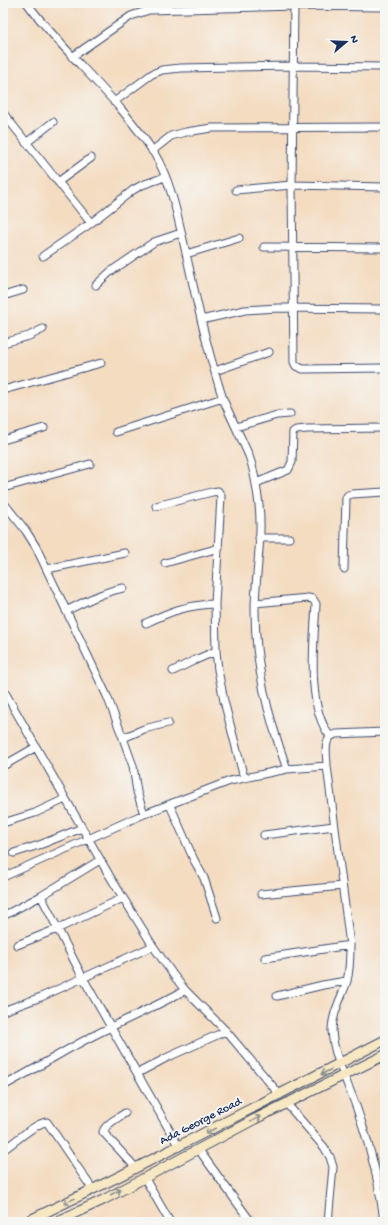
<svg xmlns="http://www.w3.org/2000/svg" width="388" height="1225" font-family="'Gochi Hand',sans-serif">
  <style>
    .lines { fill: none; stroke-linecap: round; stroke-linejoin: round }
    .minor-casing { stroke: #3c496d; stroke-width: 9 }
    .secondary-casing { stroke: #3c496d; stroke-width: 11 }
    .minor { stroke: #fff; stroke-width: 7 }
    .secondary { stroke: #f7e8c3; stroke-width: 9 }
    .oneway { stroke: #898c90 }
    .labels { text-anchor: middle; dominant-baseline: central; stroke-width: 4; stroke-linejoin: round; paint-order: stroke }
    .street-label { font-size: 12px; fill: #1b2f5e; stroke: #f6f6f2 }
  </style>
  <rect width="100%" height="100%" fill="#f6f6f2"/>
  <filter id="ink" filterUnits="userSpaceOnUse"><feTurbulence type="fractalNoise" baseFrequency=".025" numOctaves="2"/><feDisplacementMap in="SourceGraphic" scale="8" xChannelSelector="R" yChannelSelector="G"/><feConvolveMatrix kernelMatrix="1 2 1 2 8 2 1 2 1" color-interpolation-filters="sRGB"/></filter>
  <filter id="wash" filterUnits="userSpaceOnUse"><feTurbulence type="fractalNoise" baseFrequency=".012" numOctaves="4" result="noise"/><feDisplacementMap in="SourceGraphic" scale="16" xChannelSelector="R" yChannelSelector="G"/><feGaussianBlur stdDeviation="0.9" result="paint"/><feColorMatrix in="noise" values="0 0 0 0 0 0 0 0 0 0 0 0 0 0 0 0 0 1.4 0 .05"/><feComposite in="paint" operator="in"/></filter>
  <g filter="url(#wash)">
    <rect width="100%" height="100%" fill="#f4dcc1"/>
  </g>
  <g filter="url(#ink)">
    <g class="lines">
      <!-- minor casing -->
      <g class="minor-casing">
        <path id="minor" d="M 27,3 C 66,56 119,98 154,153 C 171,181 177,214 184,244 C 192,281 200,318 210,355 C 214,369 218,384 223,399 C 231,418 241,437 249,456 C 254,469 256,484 258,497 C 264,534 255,573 255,610 C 255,667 268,716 287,769
          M 294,3 L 292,185 L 294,362 L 296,366 L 303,369 L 385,368
          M 72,57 L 131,16 L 149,10 L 294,6 L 385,7
          M 114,102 L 152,74 L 162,70 L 181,68 L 293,66 L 385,67
          M 3,113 L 91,223
          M 26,143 L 53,122
          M 152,151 L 171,136 L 186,132 L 212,128 L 385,127
          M 58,182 L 91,158
          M 236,190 L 292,185 L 385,187
          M 264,247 L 385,248
          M 186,254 L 239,238
          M 43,256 L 91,223 L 133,190 L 142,185 L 165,177
          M 96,285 L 110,272 L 154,242 L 181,233
          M 3,296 L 23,290
          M 201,320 L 245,310 L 278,308 L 385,309
          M 3,343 L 29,336 L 43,329
          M 215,371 L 269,352
          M 3,390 L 101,363
          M 236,427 L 277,415 L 290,414
          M 116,432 L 223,398
          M 3,440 L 44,428
          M 256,483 L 288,470 L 292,462 L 293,432 L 296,430 L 307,429 L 385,428
          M 3,488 L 90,464
          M 3,502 L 26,531 L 36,547 L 107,696 L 123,738 L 133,766 L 137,792 L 144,814
          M 156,506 L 212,492 L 218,491 L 221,496 L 215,604 L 216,651 L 218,670 L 224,701 L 244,778
          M 259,538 L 289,538
          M 165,563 L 219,548
          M 47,569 L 125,553
          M 344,569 L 346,498 L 348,495 L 352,494 L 385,492
          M 255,603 L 308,598 L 313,599 L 316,604 C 314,642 306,706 330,736
          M 66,611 C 84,602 103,592 123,588
          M 146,623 C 171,611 187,605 215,604
          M 173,671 L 193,661 L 216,651
          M 3,689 L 109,875 L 153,946 L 174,976 L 185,990 L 226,1031 L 280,1095
          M 123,738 L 144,729 L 168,723
          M 3,766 L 36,747
          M 170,805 L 194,860 L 204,878 L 217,918
          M 3,823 L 35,813 L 65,799
          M 264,835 L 334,826
          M 14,853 L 42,844 L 82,828
          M 3,877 L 144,814 L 230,781 L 287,769 L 327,766
          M 261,894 L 342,886
          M 41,896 L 83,978 L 179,1147
          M 3,916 L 41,896 L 100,860
          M 17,945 L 57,929 L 123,898
          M 265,958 L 350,945
          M 277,996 L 323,985 L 346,981
          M 3,1011 L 41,997 L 153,946
          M 138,1073 L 166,1058 L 226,1031
          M 3,1086 C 32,1071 60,1053 89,1038 C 121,1021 154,1008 185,990
          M 287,1104 L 324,1147 L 330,1157 L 333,1167 L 328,1222
          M 125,1113 C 118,1118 105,1124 103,1132 L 136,1168
          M 3,1150 C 13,1144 36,1122 47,1122 L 93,1190
          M 199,1150 L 251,1222
          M 144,1177 L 170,1222
          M 384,1222 C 380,1183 369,1143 356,1106 C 347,1081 334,1058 332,1031 C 332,1013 342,997 347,981 C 350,969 350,957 350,945 L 327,766 C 327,754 322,738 336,734 L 385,732"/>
      </g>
      <!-- secondary casing -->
      <g class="secondary-casing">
        <path id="secondary" d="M 26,1222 L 120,1176 L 385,1040
          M 56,1222 L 103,1200 L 255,1119 L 385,1055"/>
      </g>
      <!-- minor -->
      <use href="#minor" class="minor"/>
      <!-- secondary -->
      <use href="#secondary" class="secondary"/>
    </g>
    <!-- one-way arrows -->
    <defs><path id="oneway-shaft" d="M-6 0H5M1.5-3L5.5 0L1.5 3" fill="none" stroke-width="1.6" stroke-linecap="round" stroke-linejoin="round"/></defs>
    <g class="oneway">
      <use href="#oneway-shaft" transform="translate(326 1072) rotate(153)"/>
      <use href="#oneway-shaft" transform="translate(256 1119) rotate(-28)"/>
      <use href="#oneway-shaft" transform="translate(210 1131) rotate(153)"/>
      <use href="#oneway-shaft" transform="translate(116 1192) rotate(-28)"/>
      <use href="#oneway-shaft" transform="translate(69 1201) rotate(155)"/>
    </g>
  </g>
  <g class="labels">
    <!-- street labels -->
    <g class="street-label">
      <text transform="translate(201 1122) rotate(-27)">Ada George Road</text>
    </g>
  </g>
  <!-- margin -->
  <rect width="388" height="1225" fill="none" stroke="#f6f6f2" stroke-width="16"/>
  <!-- north arrow -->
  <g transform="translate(346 42) rotate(71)" stroke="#f6f6f2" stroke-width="3" paint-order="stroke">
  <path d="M0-3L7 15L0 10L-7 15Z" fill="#1b2f5e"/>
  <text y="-6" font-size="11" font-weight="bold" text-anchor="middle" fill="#1b2f5e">N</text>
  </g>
</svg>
